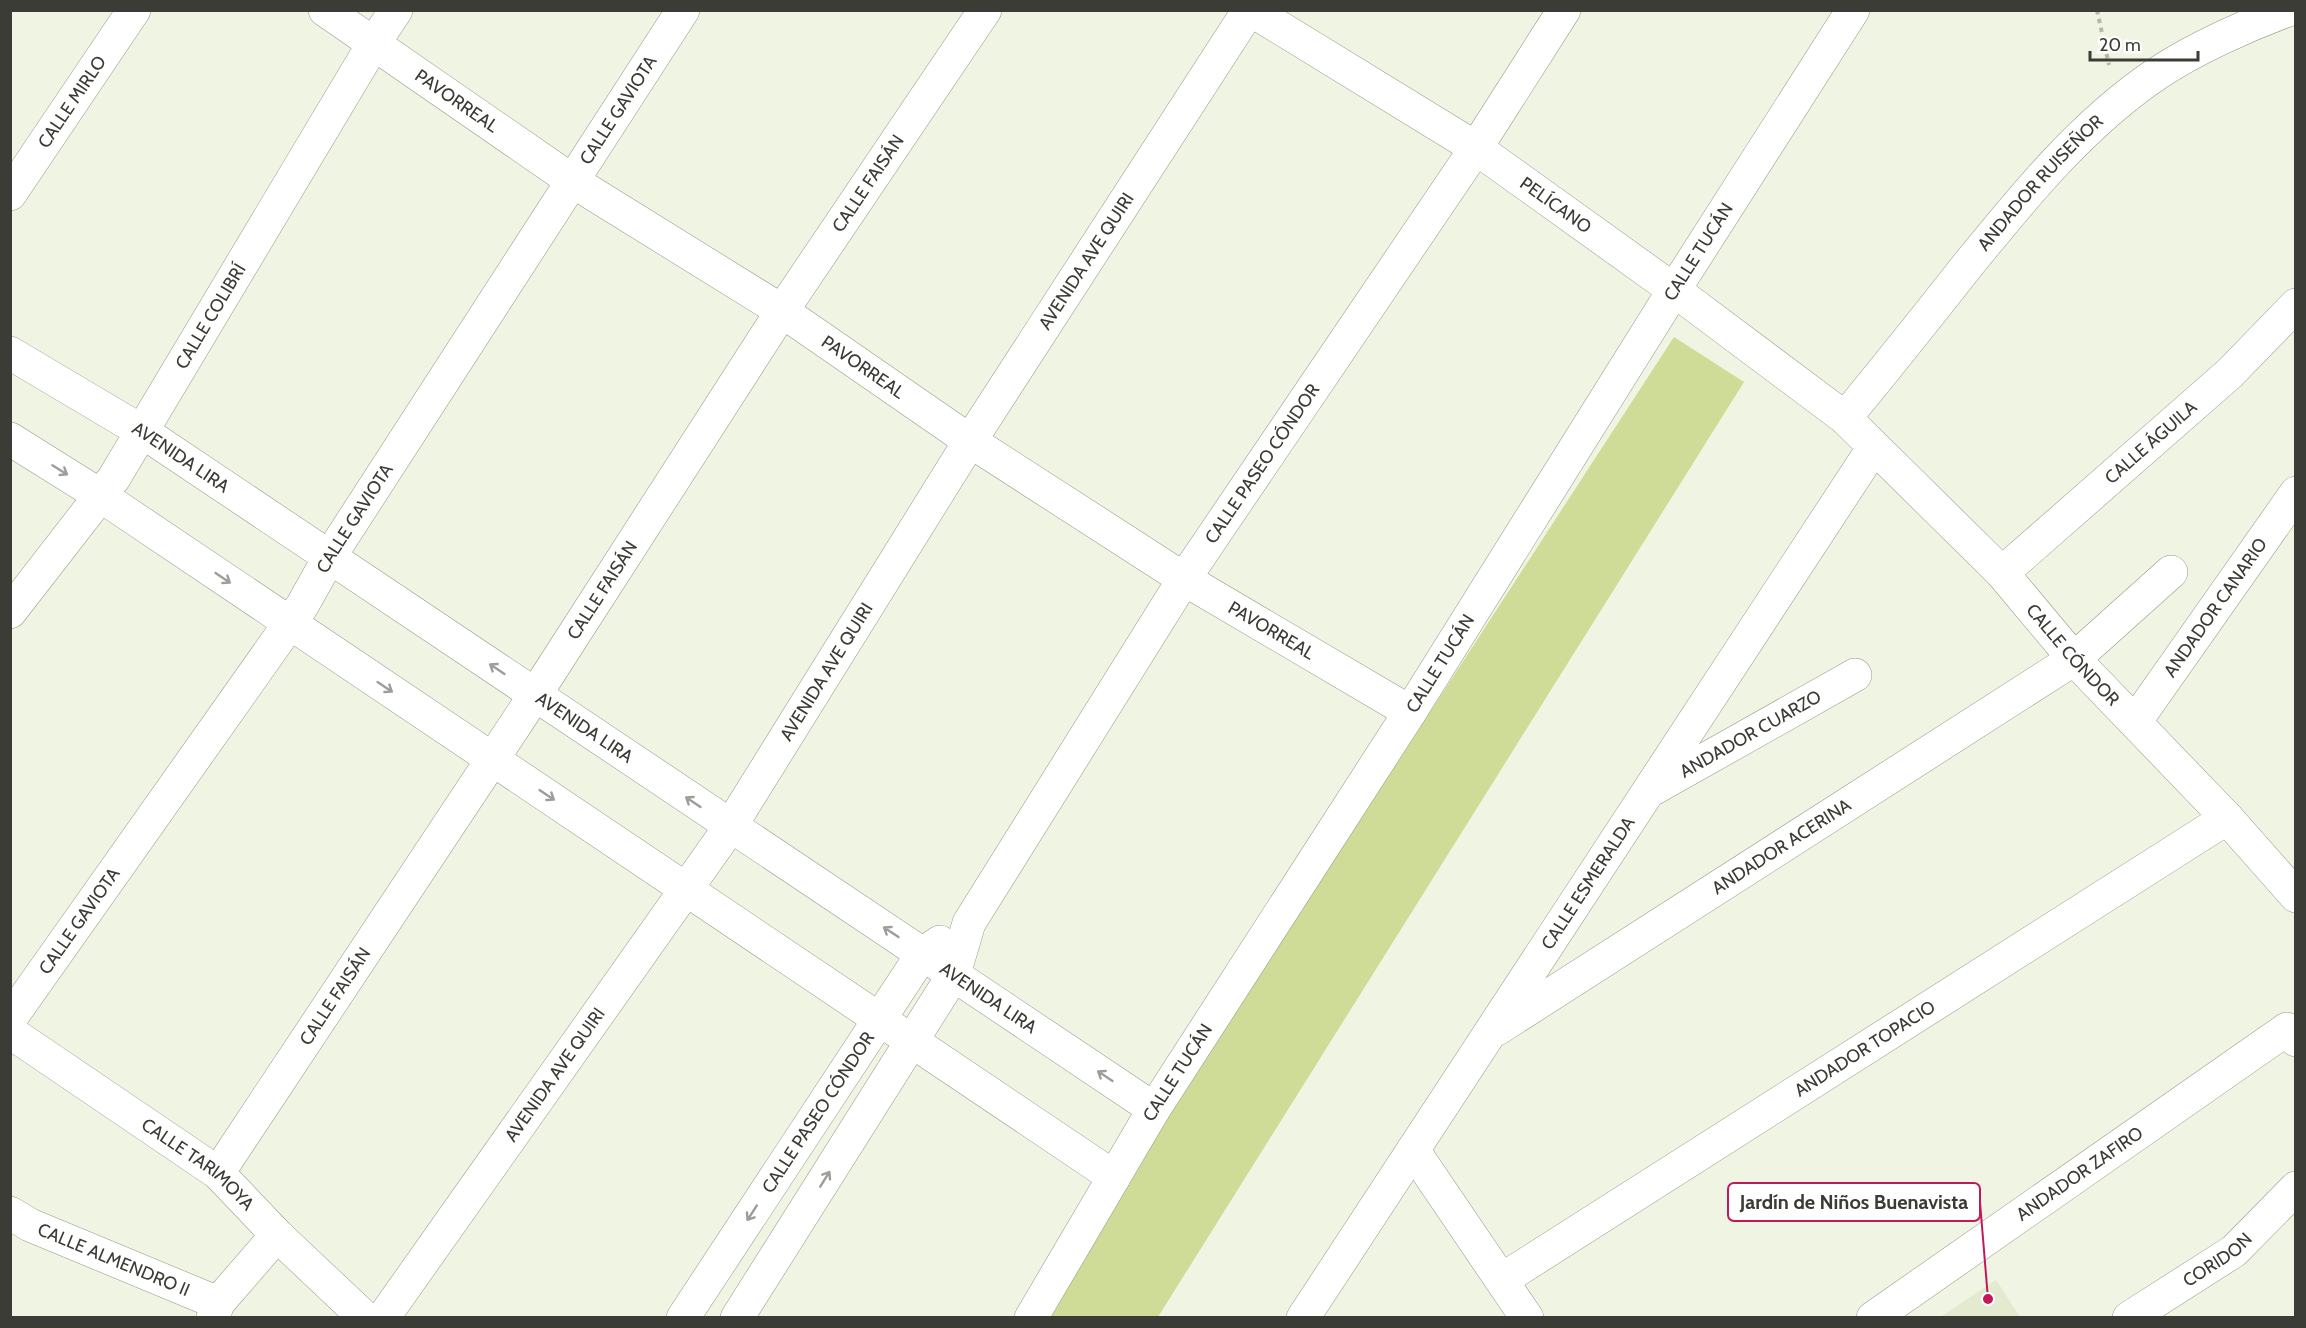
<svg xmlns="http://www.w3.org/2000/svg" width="2306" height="1328" font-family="Cabin,sans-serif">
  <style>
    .built { fill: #e4ead0 }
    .green { fill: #cedc97 }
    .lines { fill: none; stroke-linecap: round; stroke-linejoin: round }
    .minor-casing { stroke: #959988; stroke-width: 34 }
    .path { stroke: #b4b7a9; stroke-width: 4; stroke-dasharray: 4.5 4.5; stroke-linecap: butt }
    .minor { stroke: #fff; stroke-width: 33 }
    .oneway { stroke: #9d9e9a }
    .labels { text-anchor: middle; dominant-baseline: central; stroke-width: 4.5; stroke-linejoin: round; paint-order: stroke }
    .street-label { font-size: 18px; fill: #3b3c35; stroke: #fff }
    .leader { fill: none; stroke: #c2185b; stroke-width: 2 }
    .callout-dot { fill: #c2185b; stroke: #fff; stroke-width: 2 }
    .callout { fill: #fff; stroke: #c2185b; stroke-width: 2 }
    .callout-label { font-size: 20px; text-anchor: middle; font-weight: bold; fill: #3b3c35 }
  </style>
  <rect width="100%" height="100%" fill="#f0f4e2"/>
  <!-- built -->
  <path class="built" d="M 1996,1280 L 2020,1317 L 1940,1317 Z"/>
  <!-- green -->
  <path class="green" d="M 1674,337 L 1744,382 L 1158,1317 L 1036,1318 Z"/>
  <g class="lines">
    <!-- minor casing -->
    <g class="minor-casing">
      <g id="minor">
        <path id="s1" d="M 325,10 L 574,182 L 782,311 L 970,441 L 1184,579 L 1410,712"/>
        <path id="s2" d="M 1251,10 L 1476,148 L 1674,290 L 1845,418 L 2002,573 L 2074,659 L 2227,818 L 2296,896"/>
        <path id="s3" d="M 10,194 L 134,10"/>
        <path id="s4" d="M 10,353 L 143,432 L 1154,1109"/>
        <path id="s5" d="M 1845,418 C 1886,368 1927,317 1967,266 C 2023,197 2083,123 2158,73 C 2194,49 2247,25 2288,10"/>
        <path d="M 10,439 L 101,496 L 1114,1177"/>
        <path id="s6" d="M 2002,573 L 2230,373 L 2296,305"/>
        <path id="s7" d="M 10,612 L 114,478 L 374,43 L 396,10"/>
        <path id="s8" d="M 2135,722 L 2296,493"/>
        <path id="s9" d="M 1653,789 L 1855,675"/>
        <path id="s10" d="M 10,1019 L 302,606 L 330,556 L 683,10"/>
        <path id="s11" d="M 1497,1029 L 2074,659 L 2171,572"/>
        <path id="s12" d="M 10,1032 L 218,1173 L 277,1235 L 365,1318"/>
        <path d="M 1413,1150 L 1527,1318"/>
        <path id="s13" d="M 218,1173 L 535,695 L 782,311 L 985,10"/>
        <path id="s14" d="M 10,1213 L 30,1225 L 218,1303"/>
        <path id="s15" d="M 1503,1279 L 2227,818"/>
        <path d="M 213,1318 L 218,1303 L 277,1235"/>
        <path id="s16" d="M 383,1318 L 730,827 L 970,441 L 1249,10"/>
        <path id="s17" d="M 683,1318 L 923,953 L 940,942"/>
        <path id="s18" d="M 737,1318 L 954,974 L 969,923 L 1184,579 L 1476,148 L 1564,10"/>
        <path id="s19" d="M 1031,1318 L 1154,1109 L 1410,712 L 1674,290 L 1853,10"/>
        <path id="s20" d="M 1303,1318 L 1874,447"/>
        <path id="s21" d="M 1873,1318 L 2287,1029 L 2296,1040"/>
        <path id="s22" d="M 2129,1318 L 2234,1251 L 2296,1188"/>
      </g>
    </g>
    <!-- path -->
    <path class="path" d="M 2097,10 L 2109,65"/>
    <!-- minor -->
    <use href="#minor" class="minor"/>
  </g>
  <!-- one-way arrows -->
  <defs><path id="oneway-shaft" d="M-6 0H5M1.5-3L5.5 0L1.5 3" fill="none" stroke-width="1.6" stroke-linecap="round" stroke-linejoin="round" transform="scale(1.5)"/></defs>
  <g class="oneway">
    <use href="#oneway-shaft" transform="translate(60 470) rotate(32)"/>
    <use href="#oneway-shaft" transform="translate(223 578) rotate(34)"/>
    <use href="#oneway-shaft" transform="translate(497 669) rotate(-146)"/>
    <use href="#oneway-shaft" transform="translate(385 687) rotate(34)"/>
    <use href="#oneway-shaft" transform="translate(547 795) rotate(34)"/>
    <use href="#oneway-shaft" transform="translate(693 802) rotate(-146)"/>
    <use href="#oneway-shaft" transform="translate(891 932) rotate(-147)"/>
    <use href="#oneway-shaft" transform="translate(1105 1076) rotate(-146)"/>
    <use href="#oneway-shaft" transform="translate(825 1179) rotate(-58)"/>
    <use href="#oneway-shaft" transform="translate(752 1213) rotate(123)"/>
  </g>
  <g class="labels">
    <!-- street labels -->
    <g class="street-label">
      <text stroke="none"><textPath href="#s1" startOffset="160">PAVORREAL</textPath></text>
      <text stroke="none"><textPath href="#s3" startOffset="111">CALLE MIRLO</textPath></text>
      <text stroke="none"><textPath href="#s10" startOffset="1094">CALLE GAVIOTA</textPath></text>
      <text stroke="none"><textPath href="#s13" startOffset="1184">CALLE FAISÁN</textPath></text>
      <text stroke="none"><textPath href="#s5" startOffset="306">ANDADOR RUISEÑOR</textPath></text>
      <text stroke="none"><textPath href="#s2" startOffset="362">PELÍCANO</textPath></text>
      <text stroke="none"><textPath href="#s19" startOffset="1258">CALLE TUCÁN</textPath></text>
      <text stroke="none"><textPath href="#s16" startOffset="1270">AVENIDA AVE QUIRI</textPath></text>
      <text stroke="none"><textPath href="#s7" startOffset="358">CALLE COLIBRÍ</textPath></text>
      <text stroke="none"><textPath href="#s1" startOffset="646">PAVORREAL</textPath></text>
      <text stroke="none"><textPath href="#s6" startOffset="198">CALLE ÁGUILA</textPath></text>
      <text stroke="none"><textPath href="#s4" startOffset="200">AVENIDA LIRA</textPath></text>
      <text stroke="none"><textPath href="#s18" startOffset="1005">CALLE PASEO CÓNDOR</textPath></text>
      <text stroke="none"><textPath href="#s10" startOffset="608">CALLE GAVIOTA</textPath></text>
      <text stroke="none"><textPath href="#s13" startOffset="698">CALLE FAISÁN</textPath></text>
      <text stroke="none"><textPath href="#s8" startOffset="140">ANDADOR CANARIO</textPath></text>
      <text stroke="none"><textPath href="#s1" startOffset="1132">PAVORREAL</textPath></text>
      <text stroke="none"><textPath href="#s2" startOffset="1050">CALLE CÓNDOR</textPath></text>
      <text stroke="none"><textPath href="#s19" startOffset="772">CALLE TUCÁN</textPath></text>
      <text stroke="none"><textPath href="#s16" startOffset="784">AVENIDA AVE QUIRI</textPath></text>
      <text stroke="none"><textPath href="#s4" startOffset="686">AVENIDA LIRA</textPath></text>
      <text stroke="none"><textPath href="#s9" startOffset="112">ANDADOR CUARZO</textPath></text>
      <text stroke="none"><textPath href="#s11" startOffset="338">ANDADOR ACERINA</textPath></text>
      <text stroke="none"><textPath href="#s20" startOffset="520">CALLE ESMERALDA</textPath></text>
      <text stroke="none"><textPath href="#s10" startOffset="120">CALLE GAVIOTA</textPath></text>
      <text stroke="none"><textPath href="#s13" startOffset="212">CALLE FAISÁN</textPath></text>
      <text stroke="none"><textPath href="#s4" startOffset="1172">AVENIDA LIRA</textPath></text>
      <text stroke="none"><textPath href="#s15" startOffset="429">ANDADOR TOPACIO</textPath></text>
      <text stroke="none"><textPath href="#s19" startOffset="286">CALLE TUCÁN</textPath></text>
      <text stroke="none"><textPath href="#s16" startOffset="298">AVENIDA AVE QUIRI</textPath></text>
      <text stroke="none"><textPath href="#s17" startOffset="246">CALLE PASEO CÓNDOR</textPath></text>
      <text stroke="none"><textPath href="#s12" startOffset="230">CALLE TARIMOYA</textPath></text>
      <text stroke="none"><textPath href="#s21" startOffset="252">ANDADOR ZAFIRO</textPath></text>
      <text stroke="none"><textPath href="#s22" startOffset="106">CORIDON</textPath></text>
      <text stroke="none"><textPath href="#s14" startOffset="114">CALLE ALMENDRO II</textPath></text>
    </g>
  </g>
  <!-- callouts -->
  <path class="leader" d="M1988 1299L1980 1202"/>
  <circle class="callout-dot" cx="1988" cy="1299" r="6"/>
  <rect class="callout" x="1728" y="1183" width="252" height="38" rx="6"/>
  <g class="callout-label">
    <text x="1854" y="1209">Jardín de Niños Buenavista</text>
  </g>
  <!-- border -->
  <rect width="2306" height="1328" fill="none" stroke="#3b3c35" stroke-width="24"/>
  <!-- scale -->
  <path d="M2090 51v9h108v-9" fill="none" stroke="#3b3c35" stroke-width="3"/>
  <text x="2099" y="51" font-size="18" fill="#3b3c35" stroke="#ffffff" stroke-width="4.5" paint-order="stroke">20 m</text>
</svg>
